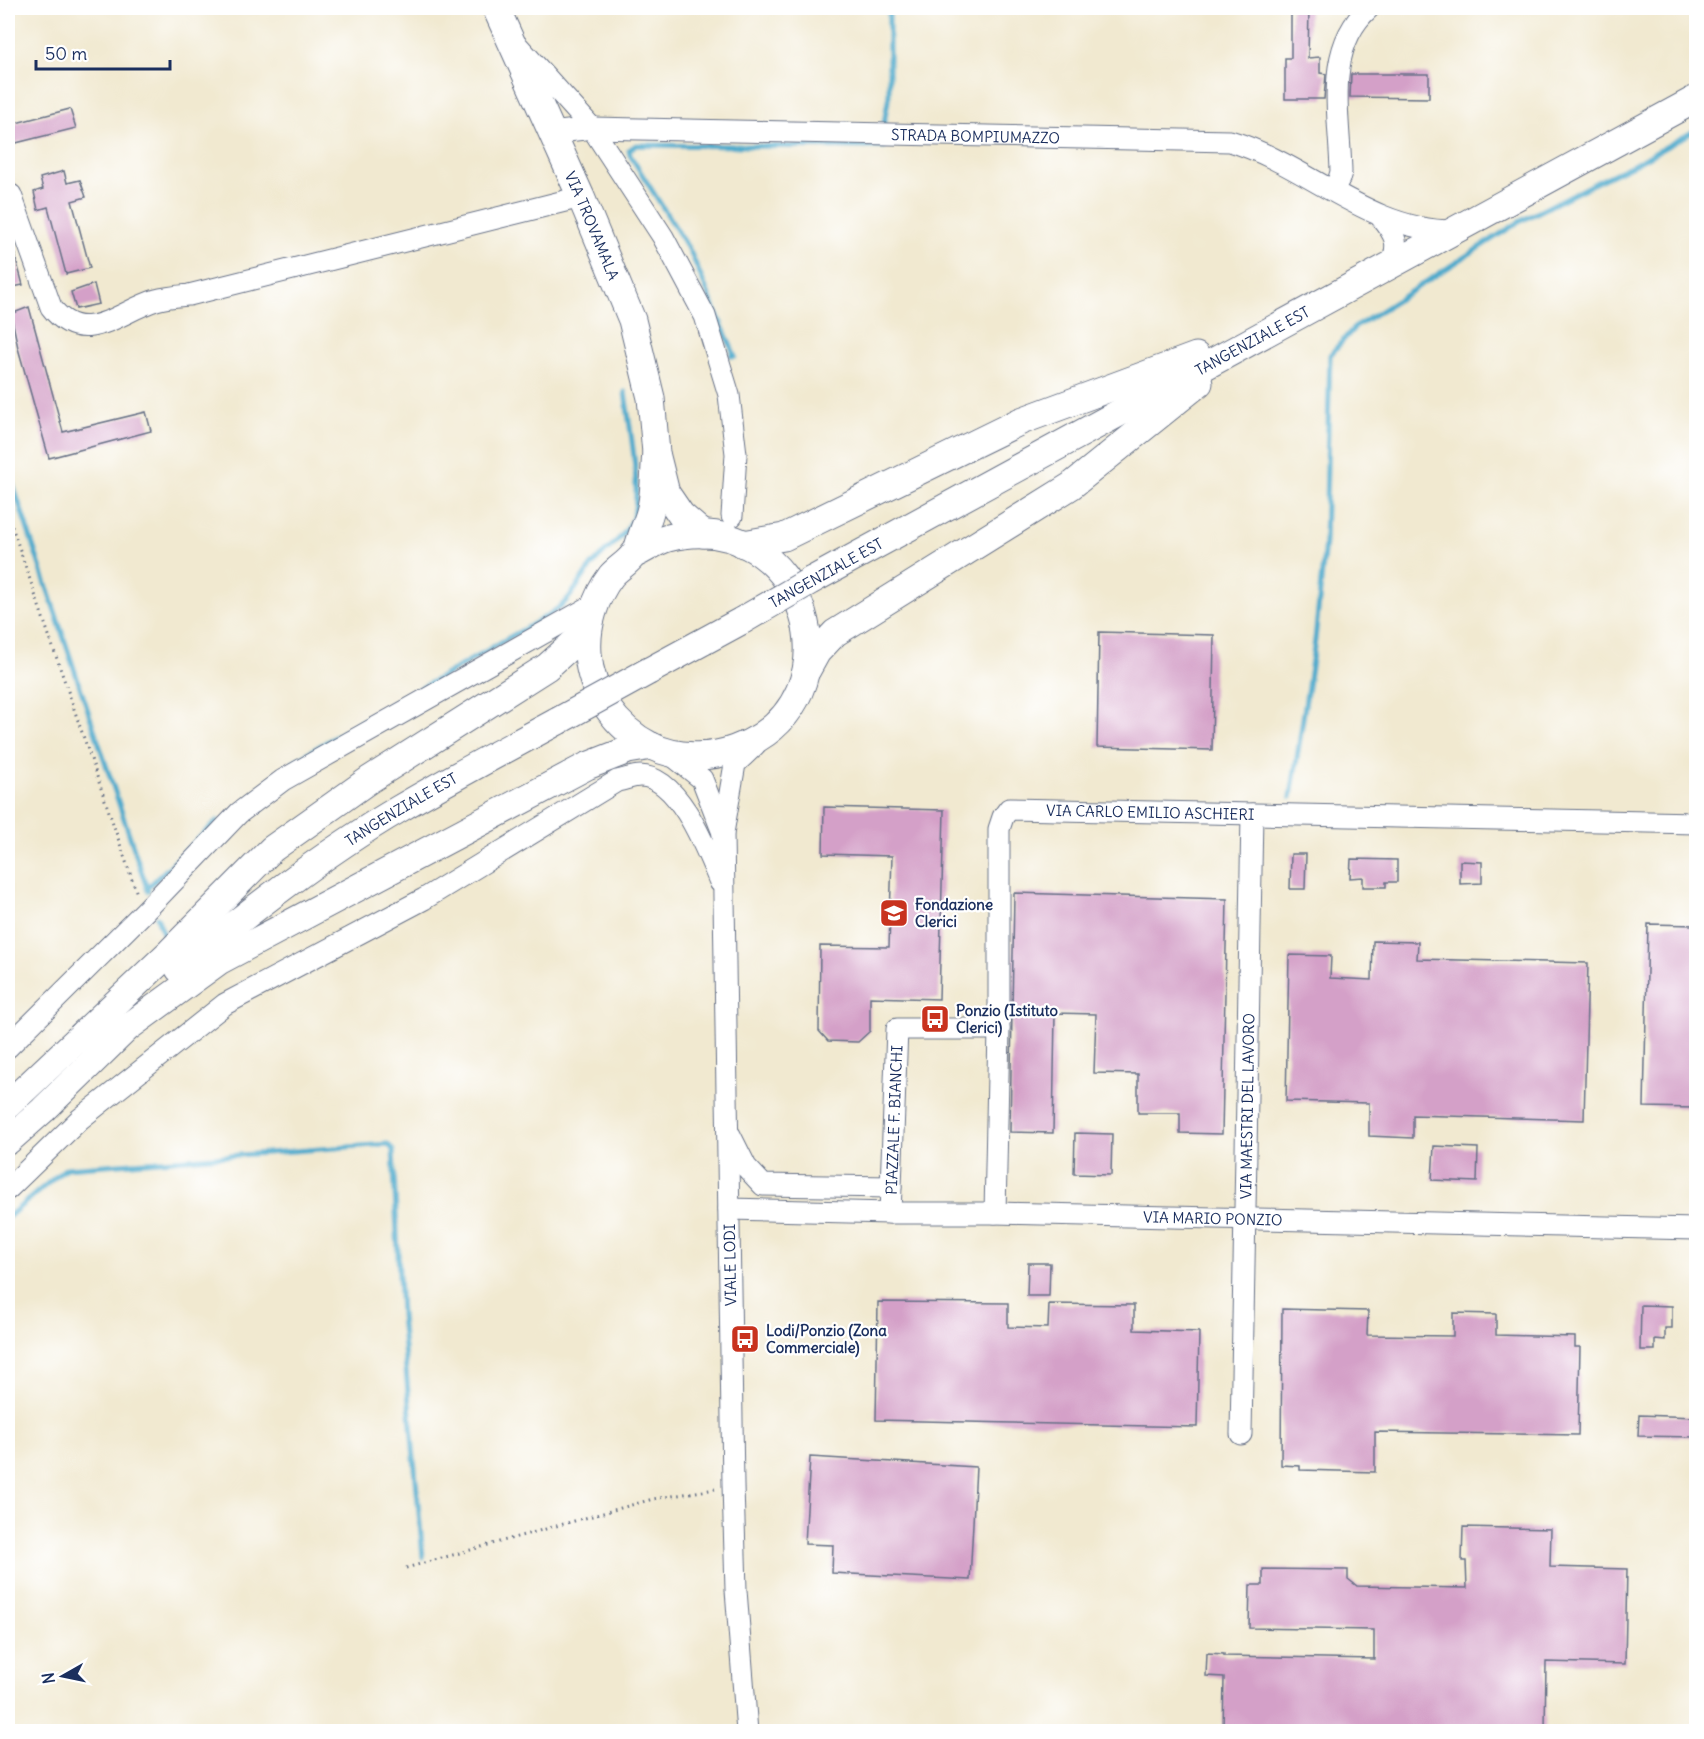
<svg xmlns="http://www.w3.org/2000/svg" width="1704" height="1739" font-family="Delius,sans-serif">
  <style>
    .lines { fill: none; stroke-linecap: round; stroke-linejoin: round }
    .stream { stroke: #4daacc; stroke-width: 5 }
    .building { fill: #d4a0c8 }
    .minor-casing { stroke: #667086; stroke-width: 23 }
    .major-casing { stroke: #667086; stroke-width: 29 }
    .path { stroke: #667086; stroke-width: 3; stroke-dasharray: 1.5 4.5; stroke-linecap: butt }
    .minor { stroke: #fff; stroke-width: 21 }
    .major { stroke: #fff; stroke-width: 27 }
    .major-bridge-casing { stroke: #667086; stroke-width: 29; stroke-linecap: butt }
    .major-bridge { stroke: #fff; stroke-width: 27 }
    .labels { text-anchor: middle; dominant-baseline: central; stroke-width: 4.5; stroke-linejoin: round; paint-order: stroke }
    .street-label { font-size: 15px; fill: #1b2f5e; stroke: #fff }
    .poi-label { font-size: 15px; font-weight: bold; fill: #1b2f5e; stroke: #fff; text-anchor: start }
  </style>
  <rect width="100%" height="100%" fill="#fff"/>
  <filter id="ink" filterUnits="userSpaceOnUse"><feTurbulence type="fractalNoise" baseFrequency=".0167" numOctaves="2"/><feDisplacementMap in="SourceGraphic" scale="12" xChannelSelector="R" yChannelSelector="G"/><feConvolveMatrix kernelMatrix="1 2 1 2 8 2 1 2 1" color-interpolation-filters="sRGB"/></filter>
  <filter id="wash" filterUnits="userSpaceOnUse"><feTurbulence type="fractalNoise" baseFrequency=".008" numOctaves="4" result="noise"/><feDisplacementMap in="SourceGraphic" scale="24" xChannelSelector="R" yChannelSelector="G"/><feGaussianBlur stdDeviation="1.35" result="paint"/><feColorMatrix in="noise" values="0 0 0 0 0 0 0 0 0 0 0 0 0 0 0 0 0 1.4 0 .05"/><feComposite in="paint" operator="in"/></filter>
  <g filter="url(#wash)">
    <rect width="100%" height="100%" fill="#f1e9d0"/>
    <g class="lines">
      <!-- stream -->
      <path class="stream" d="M 884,123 L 889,95 L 889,8
        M 731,356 L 735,356 L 690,251 L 630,155 L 629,150 L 636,145 L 884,147
        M 8,470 L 148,891
        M 294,762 C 360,719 431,685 498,644 C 519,631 543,621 561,606 C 575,594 582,576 594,563 C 608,547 628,536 634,514 C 641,484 629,424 625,392
        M 1291,797 L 1315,640 L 1325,542 L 1330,355 L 1354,328 L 1519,222 L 1597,182 L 1635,164 L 1696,130
        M 147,888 L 217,821
        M 157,917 L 166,941
        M 8,1217 L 66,1168 L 388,1144 L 393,1150 L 401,1315 L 423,1557"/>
    </g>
    <g id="blocks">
      <!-- building -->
      <path class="building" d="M 1291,8 L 1309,8 L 1308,58 L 1320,57 L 1320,73 L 1326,74 L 1324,99 L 1285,99 L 1285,58 L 1291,58 Z
        M 1351,74 L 1429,74 L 1429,98 L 1350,97 Z
        M 70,109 L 76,128 L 8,145 L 8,125 Z
        M 64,171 L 67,183 L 80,180 L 86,197 L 72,201 L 90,268 L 66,274 L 48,207 L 38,210 L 34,192 L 43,189 L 40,178 Z
        M 8,244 L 12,244 L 23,285 L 8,288 Z
        M 94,284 L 99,304 L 76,309 L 71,292 Z
        M 29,307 L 63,432 L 146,412 L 151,431 L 49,458 L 18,348 L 11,314 Z
        M 1099,632 L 1214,635 L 1212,750 L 1097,747 Z
        M 824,807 L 944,810 L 939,999 L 870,997 L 870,1031 L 858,1042 L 828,1041 L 819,1031 L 820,946 L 889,947 L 892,856 L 823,854 Z
        M 1291,854 L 1306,854 L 1305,889 L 1290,889 Z
        M 1351,859 L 1397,860 L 1397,882 L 1386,882 L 1386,887 L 1363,887 L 1363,877 L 1350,878 Z
        M 1460,861 L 1482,862 L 1482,883 L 1460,884 Z
        M 1014,893 L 1227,899 L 1222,1134 L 1180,1133 L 1180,1113 L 1138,1113 L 1138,1074 L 1094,1073 L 1096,1014 L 1055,1013 L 1053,1133 L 1010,1132 Z
        M 1648,924 L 1696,925 L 1696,1108 L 1644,1107 Z
        M 1373,941 L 1418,942 L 1417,959 L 1588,963 L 1584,1120 L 1413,1115 L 1413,1138 L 1369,1136 L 1369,1103 L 1286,1101 L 1289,955 L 1331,956 L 1330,978 L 1372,980 Z
        M 1075,1133 L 1112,1134 L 1111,1175 L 1074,1174 Z
        M 1434,1146 L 1478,1148 L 1477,1182 L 1432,1180 Z
        M 1028,1263 L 1050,1263 L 1049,1296 L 1027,1296 Z
        M 878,1302 L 1008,1303 L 1008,1327 L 1048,1328 L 1049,1304 L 1134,1305 L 1134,1330 L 1199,1332 L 1197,1427 L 876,1420 Z
        M 1641,1305 L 1672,1306 L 1672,1328 L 1665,1328 L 1665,1340 L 1655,1339 L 1655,1350 L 1640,1350 Z
        M 1282,1309 L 1368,1311 L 1367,1335 L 1453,1336 L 1453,1313 L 1496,1314 L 1496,1335 L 1575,1337 L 1575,1347 L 1580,1347 L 1578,1435 L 1375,1432 L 1375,1472 L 1300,1470 L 1300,1466 L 1281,1465 Z
        M 1639,1415 L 1696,1417 L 1696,1437 L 1638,1436 Z
        M 810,1457 L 976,1467 L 970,1580 L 832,1573 L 833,1545 L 805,1544 Z
        M 1463,1527 L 1551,1529 L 1550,1567 L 1627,1569 L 1625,1664 L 1546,1662 L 1545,1731 L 1223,1731 L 1224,1677 L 1206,1676 L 1207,1653 L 1224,1654 L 1224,1656 L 1374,1659 L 1374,1630 L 1249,1628 L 1250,1585 L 1263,1585 L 1263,1569 L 1348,1570 L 1348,1579 L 1357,1586 L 1467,1588 L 1466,1561 L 1462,1561 Z"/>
    </g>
  </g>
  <g filter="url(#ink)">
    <use href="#blocks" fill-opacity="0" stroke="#667086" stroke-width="1.5"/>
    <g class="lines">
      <!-- minor casing -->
      <g class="minor-casing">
        <g id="minor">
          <path d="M 518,46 L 592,128 L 663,237 L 705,316 L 729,395 L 736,454 L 732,516"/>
          <path id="s1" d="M 552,133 L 592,128 L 1230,141 C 1307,164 1369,231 1453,231"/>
          <path d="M 1333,190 L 1339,179 L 1341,172 C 1340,117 1323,49 1369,8"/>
          <path d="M 11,195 L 51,307 C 83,349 118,312 156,300 C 166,297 178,296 189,295 L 581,197"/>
          <path d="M 1381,217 C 1396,236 1400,243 1391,266"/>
          <path d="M 668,752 L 702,779 L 723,833"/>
          <path d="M 8,1047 L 146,910 L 239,813 L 283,780 L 595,604"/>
          <path d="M 730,1135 L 746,1167 L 763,1185 L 891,1187"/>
          <path d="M 8,1189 L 80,1119 L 225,1004 L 424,899 L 617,781 C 624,780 633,776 640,776 C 679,776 707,851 720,882"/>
          <path id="s2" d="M 729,1209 L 890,1213 L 995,1213 L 1696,1229"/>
          <path id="s3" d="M 890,1213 L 897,1029 L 999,1029"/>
          <path id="s4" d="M 995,1213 L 999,1029 L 999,829 L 1003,817 L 1009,809 L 1696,823"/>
          <path id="s5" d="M 1241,1434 L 1252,814"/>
          <path d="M 747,1732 L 736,1590 L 733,1485 L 723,833 L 735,764 L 755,745"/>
        </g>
      </g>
      <!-- major casing -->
      <g class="major-casing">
        <g id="major">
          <path id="s6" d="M 496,8 L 581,197 L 632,320 L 651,398 L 656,453 L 666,493 L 681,515 L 703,534"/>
          <path d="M 743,544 L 784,537 L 1021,421 L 1196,356"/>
          <path d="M 635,554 C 646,549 657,541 668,538 C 805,503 867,701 735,749 C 709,759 676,758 651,746 C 616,728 590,692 588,653 C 586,626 595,597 611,576 C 618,568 628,563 634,554 C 638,550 639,543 641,538 C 644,528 649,518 651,508 C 655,490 654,471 656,453"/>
          <path id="s7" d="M 812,580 L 1696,99"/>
          <path d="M 807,670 L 817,652 L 835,633 L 1071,486 L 1199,383"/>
          <path d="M 649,671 L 743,620"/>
          <path id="s8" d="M 179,969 C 249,912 321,855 399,809 C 451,778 505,750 558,721"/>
          <path d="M 8,1105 L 170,952 L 272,849 L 369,780 L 547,667 L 588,630"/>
          <path d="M 8,1141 L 43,1110 L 127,1028 L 219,961 L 587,766 L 628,750 L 652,746"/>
        </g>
      </g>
      <!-- path -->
      <path class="path" d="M 8,515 L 137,894
        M 406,1568 L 653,1499 L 715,1489"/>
      <!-- minor -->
      <use href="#minor" class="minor"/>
      <!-- major -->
      <use href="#major" class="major"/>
      <!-- major-bridge casing -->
      <g class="major-bridge-casing">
        <path id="major-bridge" d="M 743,620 L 812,580
          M 558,721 L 649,671"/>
      </g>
      <!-- major-bridge -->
      <use href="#major-bridge" class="major-bridge"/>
    </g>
  </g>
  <!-- icons -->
  <defs>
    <g id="school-square" transform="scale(1.5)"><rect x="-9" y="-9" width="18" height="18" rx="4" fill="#c8321e" stroke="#fff"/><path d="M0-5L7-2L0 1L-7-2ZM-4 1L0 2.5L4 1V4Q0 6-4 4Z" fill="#fff"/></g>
    <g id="bus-square" transform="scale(1.5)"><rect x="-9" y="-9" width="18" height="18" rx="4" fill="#c8321e" stroke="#fff"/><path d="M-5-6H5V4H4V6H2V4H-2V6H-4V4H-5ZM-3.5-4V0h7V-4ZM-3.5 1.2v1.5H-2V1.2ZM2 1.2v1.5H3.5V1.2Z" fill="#fff"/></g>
  </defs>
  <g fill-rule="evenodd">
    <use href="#school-square" x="894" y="913"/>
    <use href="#bus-square" x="935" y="1019"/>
    <use href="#bus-square" x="745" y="1339"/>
  </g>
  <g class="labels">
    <!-- street labels -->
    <g class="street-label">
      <text stroke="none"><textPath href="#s1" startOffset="424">STRADA BOMPIUMAZZO</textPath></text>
      <text stroke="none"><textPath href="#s6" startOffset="238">VIA TROVAMALA</textPath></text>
      <text stroke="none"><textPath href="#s7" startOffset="501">TANGENZIALE EST</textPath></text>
      <text transform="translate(826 573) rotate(-29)">TANGENZIALE EST</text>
      <text stroke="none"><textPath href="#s8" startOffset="274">TANGENZIALE EST</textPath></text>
      <text stroke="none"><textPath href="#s4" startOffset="548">VIA CARLO EMILIO ASCHIERI</textPath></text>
      <text stroke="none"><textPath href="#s5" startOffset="328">VIA MAESTRI DEL LAVORO</textPath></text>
      <text stroke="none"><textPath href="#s3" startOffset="93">PIAZZALE F. BIANCHI</textPath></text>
      <text stroke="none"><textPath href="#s2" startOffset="484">VIA MARIO PONZIO</textPath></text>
      <text transform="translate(730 1265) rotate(-91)">VIALE LODI</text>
    </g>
    <!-- poi labels -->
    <g class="poi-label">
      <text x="915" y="904">Fondazione<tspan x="915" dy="17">Clerici</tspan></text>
      <text x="956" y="1010">Ponzio (Istituto<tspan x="956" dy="17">Clerici)</tspan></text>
      <text x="766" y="1330">Lodi/Ponzio (Zona<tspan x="766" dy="17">Commerciale)</tspan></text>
    </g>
  </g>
  <!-- margin -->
  <rect width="1704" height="1739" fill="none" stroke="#fff" stroke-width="30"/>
  <!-- north arrow -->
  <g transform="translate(63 1676) rotate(261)" stroke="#ffffff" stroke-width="4.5" paint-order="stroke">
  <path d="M0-4.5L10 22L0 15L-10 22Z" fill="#1b2f5e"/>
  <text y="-9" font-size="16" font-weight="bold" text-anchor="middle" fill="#1b2f5e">N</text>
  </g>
  <!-- scale -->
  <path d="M36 60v9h134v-9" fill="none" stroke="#1b2f5e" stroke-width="3"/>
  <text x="45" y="60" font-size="18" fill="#1b2f5e" stroke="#ffffff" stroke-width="4.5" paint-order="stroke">50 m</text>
</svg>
